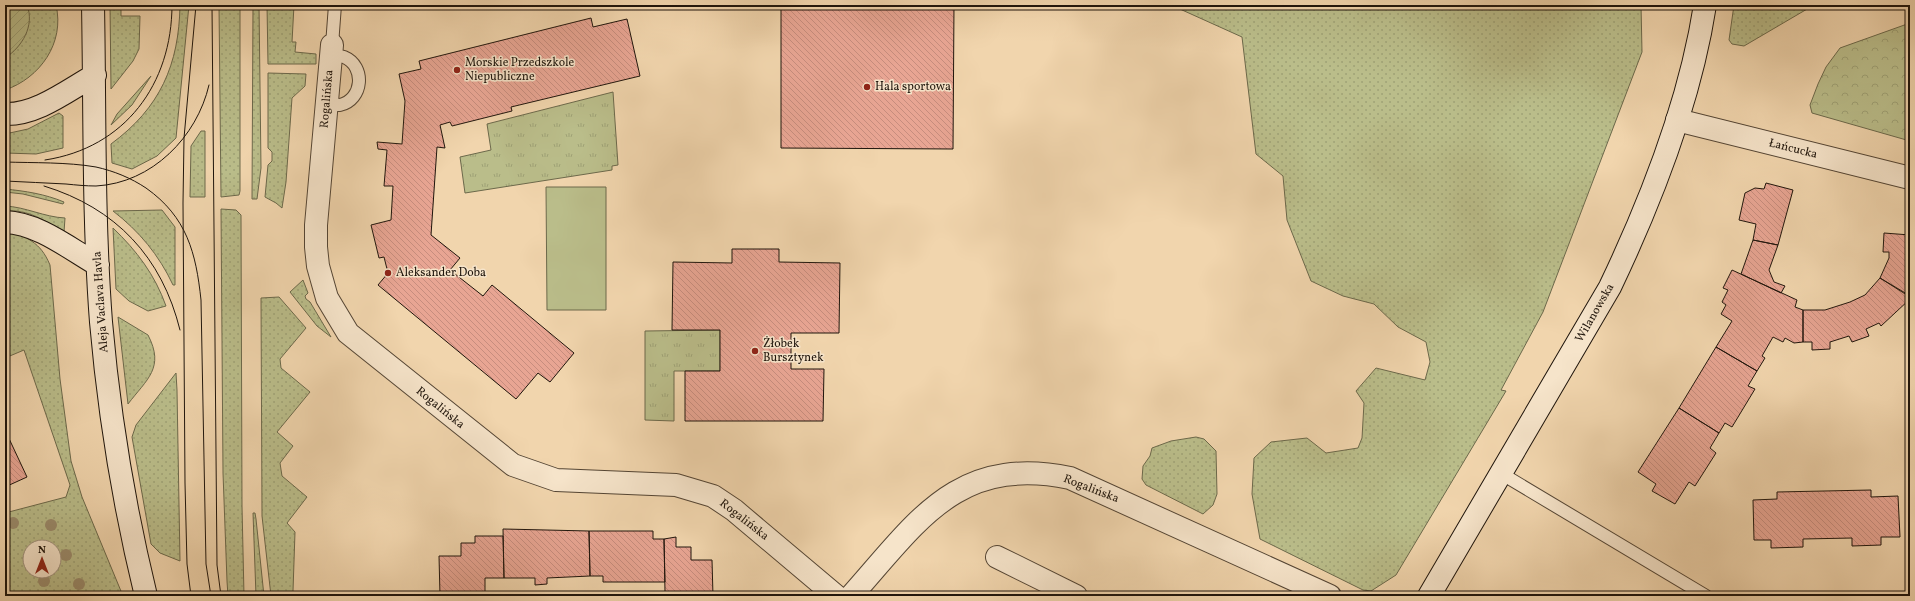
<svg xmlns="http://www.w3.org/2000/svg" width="1915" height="601" font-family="Vollkorn,serif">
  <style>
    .grass { fill: url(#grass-dots); stroke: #6c694b; fill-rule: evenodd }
    .forest { fill: url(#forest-crowns); stroke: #6c694b }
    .park { fill: url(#park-tufts); stroke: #6c694b }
    .garden { fill: url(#garden-furrows); stroke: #6c694b }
    .pitch { fill: #babd8a; stroke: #6c694b }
    .building { fill: url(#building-back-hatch); stroke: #1f150c }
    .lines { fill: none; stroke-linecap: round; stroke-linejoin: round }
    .lane-casing { stroke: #544534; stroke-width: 14 }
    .street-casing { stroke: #544534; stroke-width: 24 }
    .secondary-casing { stroke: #1f150c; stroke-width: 24 }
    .lane { stroke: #f6e4ca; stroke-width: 12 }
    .street { stroke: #f6e4ca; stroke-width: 22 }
    .secondary { stroke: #f6e4ca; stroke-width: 22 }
    .tram { stroke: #1f150c; stroke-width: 1 }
    .tree { fill: #9b8c6d }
    .poi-dot { fill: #8f2418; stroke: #f6e4ca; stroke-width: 1.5 }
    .labels { text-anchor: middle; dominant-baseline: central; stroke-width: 3; stroke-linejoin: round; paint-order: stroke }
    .poi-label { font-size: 12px; fill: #1f150c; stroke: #f6e4ca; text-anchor: start }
    .street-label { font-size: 12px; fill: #1f150c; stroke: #f6e4ca }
  </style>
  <defs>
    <pattern id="grass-dots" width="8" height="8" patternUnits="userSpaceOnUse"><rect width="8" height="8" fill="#babd8a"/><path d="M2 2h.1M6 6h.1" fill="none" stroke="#9fa276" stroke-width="1.8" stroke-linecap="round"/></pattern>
    <pattern id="forest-crowns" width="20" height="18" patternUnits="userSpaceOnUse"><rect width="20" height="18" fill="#babd8a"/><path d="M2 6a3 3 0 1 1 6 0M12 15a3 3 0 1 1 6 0" fill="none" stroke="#9fa276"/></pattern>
    <pattern id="park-tufts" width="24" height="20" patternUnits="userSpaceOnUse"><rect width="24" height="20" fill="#babd8a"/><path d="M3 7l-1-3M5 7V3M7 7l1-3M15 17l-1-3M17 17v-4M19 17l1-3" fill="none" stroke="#9fa276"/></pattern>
    <pattern id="garden-furrows" width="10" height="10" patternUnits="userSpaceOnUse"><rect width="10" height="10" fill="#babd8a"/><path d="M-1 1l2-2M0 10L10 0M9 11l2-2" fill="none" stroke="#9fa276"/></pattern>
    <pattern id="building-back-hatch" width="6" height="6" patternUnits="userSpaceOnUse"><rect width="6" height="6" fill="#e8a593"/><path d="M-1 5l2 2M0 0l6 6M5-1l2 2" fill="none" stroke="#c78d7e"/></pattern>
  </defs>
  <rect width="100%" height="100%" fill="#f1d5ad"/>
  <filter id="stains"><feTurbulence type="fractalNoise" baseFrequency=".005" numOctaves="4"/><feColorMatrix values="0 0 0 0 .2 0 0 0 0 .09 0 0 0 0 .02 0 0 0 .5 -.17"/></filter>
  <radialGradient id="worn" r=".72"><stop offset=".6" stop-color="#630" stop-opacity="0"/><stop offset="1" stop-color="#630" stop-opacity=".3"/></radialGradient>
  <!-- grass -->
  <path class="grass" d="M 27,5 L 56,5 C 65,43 40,78 5,90 L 5,58 L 28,8 Z
    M 110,5 L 134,5 L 135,6 L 121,6 L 121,16 L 140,16 L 139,49 L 133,61 L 111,89 Z
    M 180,5 L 189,5 L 176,138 L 157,156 L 132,169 L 112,163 L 111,144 C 160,108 179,65 180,5 Z
    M 219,5 L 240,5 L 240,191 L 239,195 L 221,197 Z
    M 253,5 L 259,5 L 261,168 L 257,199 L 252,199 Z
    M 267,5 L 294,5 L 292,42 L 296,42 L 295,52 L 316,54 L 316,64 L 268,64 Z
    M 1171,5 L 1641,5 L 1642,52 L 1543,312 L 1501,390 L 1506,391 L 1396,575 L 1371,591 L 1363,590 L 1260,539 L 1252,494 L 1254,458 L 1271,442 L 1307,438 L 1326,453 L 1358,448 L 1362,438 L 1364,403 L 1356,391 L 1376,368 L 1425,380 L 1430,362 L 1426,342 L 1398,327 L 1374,304 L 1343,296 L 1311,281 L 1287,220 L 1283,176 L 1256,154 L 1242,37 Z
    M 1734,5 L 1814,5 L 1744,46 L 1732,44 L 1729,40 Z
    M 268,73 L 306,74 L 305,86 L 292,98 L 286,182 L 282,208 L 276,203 L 265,197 L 268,165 L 272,161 L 272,152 L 268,148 Z
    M 151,76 L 132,105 L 111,125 L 117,114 Z
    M 59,113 L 63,116 L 63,148 L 36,154 L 5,153 L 5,134 L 28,129 Z
    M 201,131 L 205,131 L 205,197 L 190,197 L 191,146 Z
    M 5,189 C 25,191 45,194 64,202 L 63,204 L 23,194 L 5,192 Z
    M 5,206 C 26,207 44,217 65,218 L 64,232 C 45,221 29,209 5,211 Z
    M 221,209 L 236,210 L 241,215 L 242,506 L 244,596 L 228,596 L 227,581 L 223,473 Z
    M 162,210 L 175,227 L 175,285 L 173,285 C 159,255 139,231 113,211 Z
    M 113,228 C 137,251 155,275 166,306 L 148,311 L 129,301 L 116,289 Z
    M 5,229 C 27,238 40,241 50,265 L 60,379 L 71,461 L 82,497 L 123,596 L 5,596 L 5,513 L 66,497 L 70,485 L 24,350 L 5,358 ZM 30,547 L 54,547 L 54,571 L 30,571 Z
    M 303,280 L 308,293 L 305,296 L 306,299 L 310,302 L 331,337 L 317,326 L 290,292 Z
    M 279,297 L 306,328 L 280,359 L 281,368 L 310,392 L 277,432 L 293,446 L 280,463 L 282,476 L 307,497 L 287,523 L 295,532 L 293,591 L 297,596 L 271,596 L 262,516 L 261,298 Z
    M 118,317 L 148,335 C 165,368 147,379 128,404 Z
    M 176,373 L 177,390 L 180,561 L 160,553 L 151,544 L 132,437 L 136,425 Z
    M 1196,437 L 1204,439 L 1216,451 L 1217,494 L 1213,505 L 1203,514 L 1146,485 L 1142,479 L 1143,466 L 1150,456 L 1152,448 L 1171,441 Z
    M 253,513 L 255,513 L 256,519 L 264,596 L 256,596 Z"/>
  <!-- forest -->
  <path class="forest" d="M 1910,23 L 1910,141 L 1812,113 L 1810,105 L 1818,84 L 1826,67 L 1840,48 Z"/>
  <!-- park -->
  <path class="park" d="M 613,92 L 618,165 L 612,166 L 612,170 L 465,193 L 460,157 L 491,150 L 487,124 Z
    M 720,330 L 720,371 L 674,371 L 674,421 L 645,420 L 645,331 Z"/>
  <!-- garden -->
  <path class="garden" d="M 5,5 L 27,5 C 35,26 22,47 5,58 Z"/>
  <!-- pitch -->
  <path class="pitch" d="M 546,187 L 606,187 L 606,310 L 547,310 Z"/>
  <!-- building -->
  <path class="building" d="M 781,5 L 954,5 L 953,149 L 781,148 Z
    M 591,18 L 593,27 L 627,19 L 640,76 L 511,107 L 512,111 L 452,126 L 450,122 L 440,125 L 445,148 L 437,147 L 431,235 L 460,258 L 450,270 L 483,296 L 492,285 L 574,353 L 550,382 L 538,373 L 516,399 L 378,285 L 388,273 L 384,257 L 379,258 L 371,225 L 391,220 L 393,186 L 384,186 L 387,150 L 378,149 L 377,142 L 402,144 L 405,101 L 399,74 L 421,69 L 419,61 Z
    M 1766,183 L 1793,190 L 1778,245 L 1753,240 L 1756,224 L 1739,220 L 1745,193 L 1755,188 L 1764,189 Z
    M 1884,233 L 1910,235 L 1910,287 L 1907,294 L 1880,278 L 1889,258 L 1889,252 L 1883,252 Z
    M 1753,240 L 1778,245 L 1769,270 L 1774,282 L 1785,286 L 1781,293 L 1741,274 Z
    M 732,249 L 779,249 L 779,262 L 840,263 L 839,333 L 791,333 L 791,369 L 824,369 L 823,421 L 685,421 L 685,371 L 720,371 L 720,330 L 672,330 L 673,262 L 732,263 Z
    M 1732,270 L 1797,300 L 1795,307 L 1803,310 L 1803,342 L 1794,343 L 1785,338 L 1783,342 L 1773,337 L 1762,356 L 1765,358 L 1757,371 L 1716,347 L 1732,321 L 1721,314 L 1726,305 L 1722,302 L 1728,290 L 1723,288 Z
    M 1880,278 L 1910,297 L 1910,299 L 1881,326 L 1879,323 L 1866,329 L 1869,336 L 1852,342 L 1849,336 L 1830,342 L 1830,349 L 1812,350 L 1812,342 L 1803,342 L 1803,310 L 1825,310 L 1850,302 L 1865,295 Z
    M 1716,347 L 1757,371 L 1748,386 L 1755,389 L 1732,427 L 1725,423 L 1719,433 L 1679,408 Z
    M 1679,408 L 1719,433 L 1710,448 L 1716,453 L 1695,486 L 1689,482 L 1675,504 L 1652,491 L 1656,484 L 1638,472 Z
    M 5,430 L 27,477 L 5,487 Z
    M 1871,490 L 1871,497 L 1898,496 L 1900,537 L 1881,537 L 1881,545 L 1852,546 L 1852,538 L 1803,539 L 1803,547 L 1771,548 L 1771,540 L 1754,540 L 1753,500 L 1777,499 L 1777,492 Z
    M 503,529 L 589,531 L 590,576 L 547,578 L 547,584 L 535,585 L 535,578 L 504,578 Z
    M 589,531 L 653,531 L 653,539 L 664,539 L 665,582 L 603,582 L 603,576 L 590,576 Z
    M 475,536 L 503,536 L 504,578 L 485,578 L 485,595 L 440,596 L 439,556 L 461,556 L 461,543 L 475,543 Z
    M 676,537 L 676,547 L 691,547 L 691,560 L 712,560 L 713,596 L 674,596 L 674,592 L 665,592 L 664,539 Z"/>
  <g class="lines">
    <!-- lane casing -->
    <g class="lane-casing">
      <path id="lane" d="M 332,45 L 335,5
        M 327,104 C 331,104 336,105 340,105 C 363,100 366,66 344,57 C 340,56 335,56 331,55
        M 1502,474 L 1706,596"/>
    </g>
    <!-- street casing -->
    <g class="street-casing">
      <path id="street" d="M 332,45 L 316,225 L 316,247 L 318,266 L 327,298 L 348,333 L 513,465 L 556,480 L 676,485 L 713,496 L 734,510 L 836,596
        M 1677,120 L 1910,178
        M 997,557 L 1076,596
        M 851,596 C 918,521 957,455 1070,478 L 1330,596"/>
    </g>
    <!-- secondary casing -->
    <g class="secondary-casing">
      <path id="secondary" d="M 93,5 C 95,111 93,217 101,322 C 109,414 124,506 146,596
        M 5,114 C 37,115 68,90 95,75
        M 5,222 C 38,223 70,249 98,265
        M 1429,596 L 1610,287 C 1652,199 1690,102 1705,5"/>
    </g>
    <!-- lane -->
    <use href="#lane" class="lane"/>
    <!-- street -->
    <use href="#street" class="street"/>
    <!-- secondary -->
    <use href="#secondary" class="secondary"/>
    <!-- tram -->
    <path class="tram" d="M 212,5 L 217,565 L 221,596
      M 45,160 C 125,148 172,84 172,5
      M 5,162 C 34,163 67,162 96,167 C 114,171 131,178 146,188 C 187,217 196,253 201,300 L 206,564 L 211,596
      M 5,181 C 25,182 46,183 66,184 C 76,185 86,186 96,186 C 152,183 197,137 209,85
      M 44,186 C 116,208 162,257 180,330
      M 191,596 L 187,564 L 185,483 L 183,203 L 184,138 L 196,5"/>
  </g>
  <!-- trees -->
  <g class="tree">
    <circle cx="13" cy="523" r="6"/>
    <circle cx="51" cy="525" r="6"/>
    <circle cx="66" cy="555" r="6"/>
    <circle cx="44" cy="581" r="6"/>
    <circle cx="79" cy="584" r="6"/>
  </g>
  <!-- markers -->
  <g class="poi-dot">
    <circle cx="457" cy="70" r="4"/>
    <circle cx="867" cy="87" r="4"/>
    <circle cx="388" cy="273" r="4"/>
    <circle cx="755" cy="351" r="4"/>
  </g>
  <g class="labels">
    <!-- poi labels -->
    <g class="poi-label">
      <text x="465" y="63">Morskie Przedszkole<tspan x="465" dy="14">Niepubliczne</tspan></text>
      <text x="875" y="87">Hala sportowa</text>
      <text x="396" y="273">Aleksander Doba</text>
      <text x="763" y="344">Żłobek<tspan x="763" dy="14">Bursztynek</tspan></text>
    </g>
    <!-- street labels -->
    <g class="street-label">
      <text transform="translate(327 99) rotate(-85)">Rogalińska</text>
      <text transform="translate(1793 149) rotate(14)">Łańcucka</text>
      <text transform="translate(101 302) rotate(-94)">Aleja Vaclava Havla</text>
      <text transform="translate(1595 313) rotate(-60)">Wilanowska</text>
      <text transform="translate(440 408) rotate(39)">Rogalińska</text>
      <text transform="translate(1091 489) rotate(21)">Rogalińska</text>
      <text transform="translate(744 520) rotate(38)">Rogalińska</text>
    </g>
  </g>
  <!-- margin -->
  <rect width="1915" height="601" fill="none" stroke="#f1d5ad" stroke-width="20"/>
  <rect x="6" y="6" width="1903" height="589" fill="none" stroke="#1f150c" stroke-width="2"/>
  <rect x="10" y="10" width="1895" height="581" fill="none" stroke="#1f150c"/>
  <!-- north arrow -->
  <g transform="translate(42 559)"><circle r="19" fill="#f6e4ca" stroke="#a0917e"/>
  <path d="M0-3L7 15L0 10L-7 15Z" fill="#8f2418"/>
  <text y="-6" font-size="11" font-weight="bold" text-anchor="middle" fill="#1f150c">N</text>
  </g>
  <rect width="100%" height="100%" filter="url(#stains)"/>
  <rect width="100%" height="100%" fill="url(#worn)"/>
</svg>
